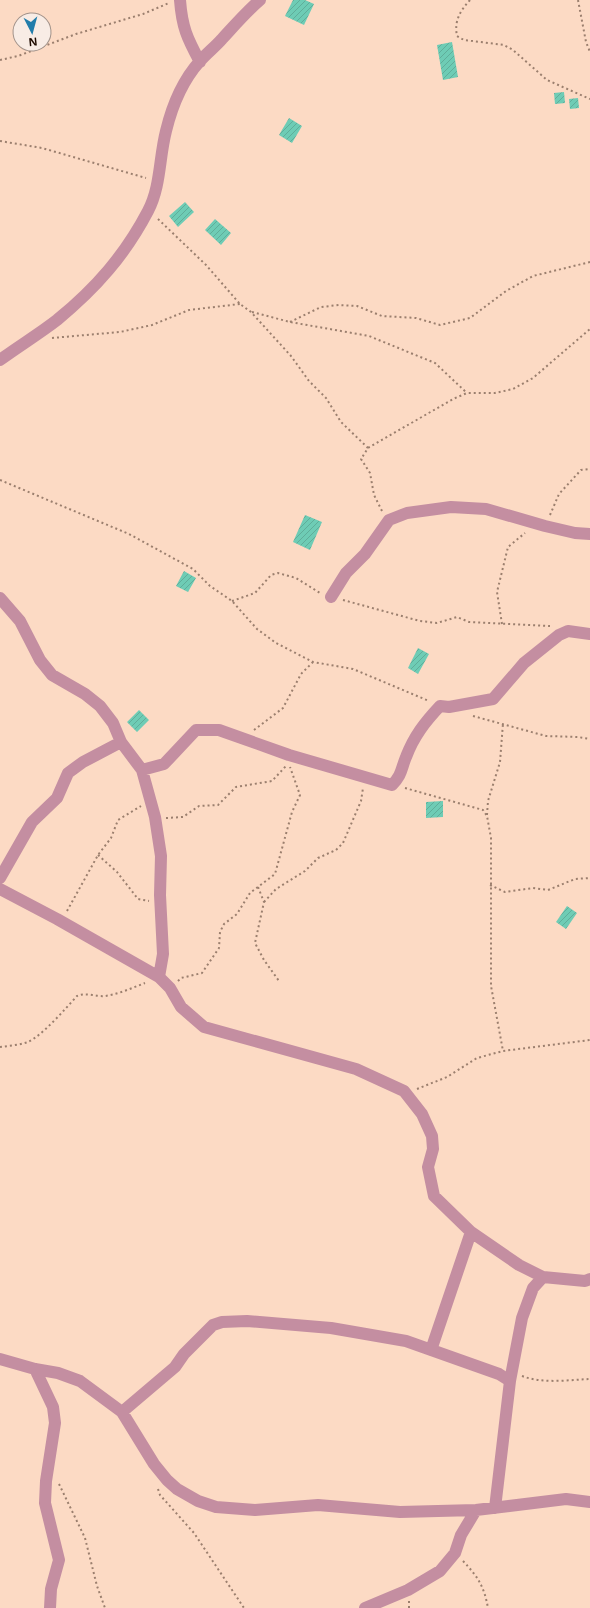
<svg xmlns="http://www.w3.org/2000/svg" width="590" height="1608" font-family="'Noto Sans',sans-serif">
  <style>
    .building { fill: url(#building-hatch) }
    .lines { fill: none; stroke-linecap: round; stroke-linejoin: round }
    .path { stroke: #9b7f6e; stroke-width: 2; stroke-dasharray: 2 3; stroke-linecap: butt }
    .minor { stroke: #c48ea1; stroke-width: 12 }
  </style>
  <defs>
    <pattern id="building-hatch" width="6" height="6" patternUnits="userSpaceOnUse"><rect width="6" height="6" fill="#6eccb5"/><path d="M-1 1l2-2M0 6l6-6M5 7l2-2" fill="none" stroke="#5fae9a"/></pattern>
  </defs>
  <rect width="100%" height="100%" fill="#fcdac4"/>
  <!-- building -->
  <path class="building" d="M 293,0 L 305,0 L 314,4 L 304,25 L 285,16 Z
    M 452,42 L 458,77 L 443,80 L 437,45 Z
    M 564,92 L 565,103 L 555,104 L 554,93 Z
    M 578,98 L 579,108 L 570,109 L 569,99 Z
    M 289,118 L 302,126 L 292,143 L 279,135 Z
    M 185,202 L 194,212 L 178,227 L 169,216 Z
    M 215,219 L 231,233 L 221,245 L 205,230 Z
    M 305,515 L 322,522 L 310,550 L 293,542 Z
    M 184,571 L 196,578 L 188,592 L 176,586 Z
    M 418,648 L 429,654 L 418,674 L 408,668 Z
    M 139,710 L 149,720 L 137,732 L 127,722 Z
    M 443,801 L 443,817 L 426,818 L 426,802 Z
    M 567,906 L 577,913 L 566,929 L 556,922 Z"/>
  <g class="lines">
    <!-- path -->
    <path class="path" d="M 470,0 C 460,11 454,21 457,36 L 464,40 L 504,45 L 513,50 L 547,80 L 590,99
      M 578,0 L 586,42 L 590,52
      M 0,60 L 18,56 L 76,34 L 143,14 L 169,3
      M 0,141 L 42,148 L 146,178
      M 158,219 L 206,265 L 240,304 L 251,312 L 291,356 L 309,381 L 326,398 L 341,422 L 368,448
      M 252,312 L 290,322 L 369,336 L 435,363 L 467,393
      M 290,322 L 321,307 L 339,305 L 357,306 L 382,316 L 416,318 L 440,325 L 470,318 L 506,291 L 533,276 L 590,262
      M 52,338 L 120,332 L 152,325 L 189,310 L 240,304
      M 0,480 L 129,534 L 193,569 L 210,586 L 232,601 L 257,629 L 276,643 L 313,662 L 353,669 L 429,701
      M 382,511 L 374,495 L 370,473 L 361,459 L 368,448 L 453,399 L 467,393 L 495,393 L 513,389 L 533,378 L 590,329
      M 550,515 L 559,494 L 581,470 L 590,469
      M 343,600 L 420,621 L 437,623 L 457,617 L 469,622 L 550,626
      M 232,601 L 255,593 L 271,575 L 278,573 L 296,578 L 320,593
      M 502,624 L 497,592 L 508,547 L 525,533
      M 473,716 L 546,736 L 578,737 L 590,739
      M 254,730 L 283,708 L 301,674 L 313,662
      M 405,788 L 483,810 L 487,816 L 491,838 L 491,986 L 503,1051
      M 487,815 L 488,801 L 500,762 L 503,723
      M 166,818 L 183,817 L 199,806 L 218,805 L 236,787 L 272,781 L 286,766
      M 98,855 L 117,872 L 138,899 L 149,901
      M 490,885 L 505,892 L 533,888 L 548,890 L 575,879 L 590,878
      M 258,887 L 264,902 L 255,943 L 264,960 L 279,981
      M 264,902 L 276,889 L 305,871 L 318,858 L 336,850 L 343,843 L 361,801 L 363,788
      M 67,911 L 98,855 L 111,838 L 118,820 L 141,806
      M 178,981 L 181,978 L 202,973 L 219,948 L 220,932 L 224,924 L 237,914 L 250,893 L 275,874 L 292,812 L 300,795 L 290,767
      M 0,1047 C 9,1046 19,1045 28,1042 C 43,1035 65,1009 77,996 C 86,992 96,997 105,996 C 119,994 132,988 145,983
      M 417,1089 L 447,1077 L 477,1058 L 503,1051 L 590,1040
      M 522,1376 C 543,1384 568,1380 590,1379
      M 59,1484 L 85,1538 L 97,1586 L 105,1608
      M 158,1489 L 160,1495 L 194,1533 L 244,1608
      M 463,1561 C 478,1577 484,1586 488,1608
      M 409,1601 L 409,1608"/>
    <!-- minor -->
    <path class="minor" d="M 180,0 C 182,27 187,38 200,62
      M 0,360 C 19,346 39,334 57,320 C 96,288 125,255 148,211 C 161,186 159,158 166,131 C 172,106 183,80 200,61 C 207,53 215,47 222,39 C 234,26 246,12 260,0
      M 331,597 L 346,573 L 365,554 L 389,520 L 407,513 L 451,507 L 486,509 L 545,526 L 575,533 L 590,534
      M 0,598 L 20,621 L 40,660 L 52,675 L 85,694 L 100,706 L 113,723 L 121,742 L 142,770 L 155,817 L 161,856 L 160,895 L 163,954 L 159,977
      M 142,770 L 164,764 L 196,730 L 219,730 L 289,755 L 392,785 C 402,775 401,769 406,757 C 414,736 425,722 440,706 L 449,707 L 493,699 L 524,663 L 559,635 L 568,631 L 590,634
      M 0,878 L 32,822 L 57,798 L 68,773 L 83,762 L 121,742
      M 0,889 L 57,919 L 159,977 L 170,988 L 181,1007 L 204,1027 L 356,1069 L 404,1091 L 422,1114 L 432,1136 L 433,1149 L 428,1167 L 434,1196 L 471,1232 L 519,1265 L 543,1277 L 585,1281 L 590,1279
      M 431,1350 L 471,1232
      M 0,1359 L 35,1369 L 58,1373 L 80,1381 L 122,1412 L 154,1464 L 167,1480 L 177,1489 L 198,1501 L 216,1507 L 255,1510 L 318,1505 L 400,1512 L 476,1510 L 566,1499 L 590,1502
      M 35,1369 L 53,1407 L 55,1423 L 46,1481 L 45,1503 L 59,1560 L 51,1589 L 50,1608
      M 122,1412 L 175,1367 L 184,1354 L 213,1325 L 222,1322 L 247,1321 L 331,1328 L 406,1341 L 499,1374 L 510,1381
      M 495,1508 L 510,1381 L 522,1318 L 533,1288 L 543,1277
      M 365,1608 L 408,1590 L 440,1571 L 455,1553 L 461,1535 L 476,1510"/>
  </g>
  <!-- north arrow -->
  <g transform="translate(32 32) rotate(174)"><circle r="19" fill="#f8ece5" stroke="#a1928a"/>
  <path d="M0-3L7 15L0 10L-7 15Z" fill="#217dab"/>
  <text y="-6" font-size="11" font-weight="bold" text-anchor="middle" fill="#1e0b01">N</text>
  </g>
</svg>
